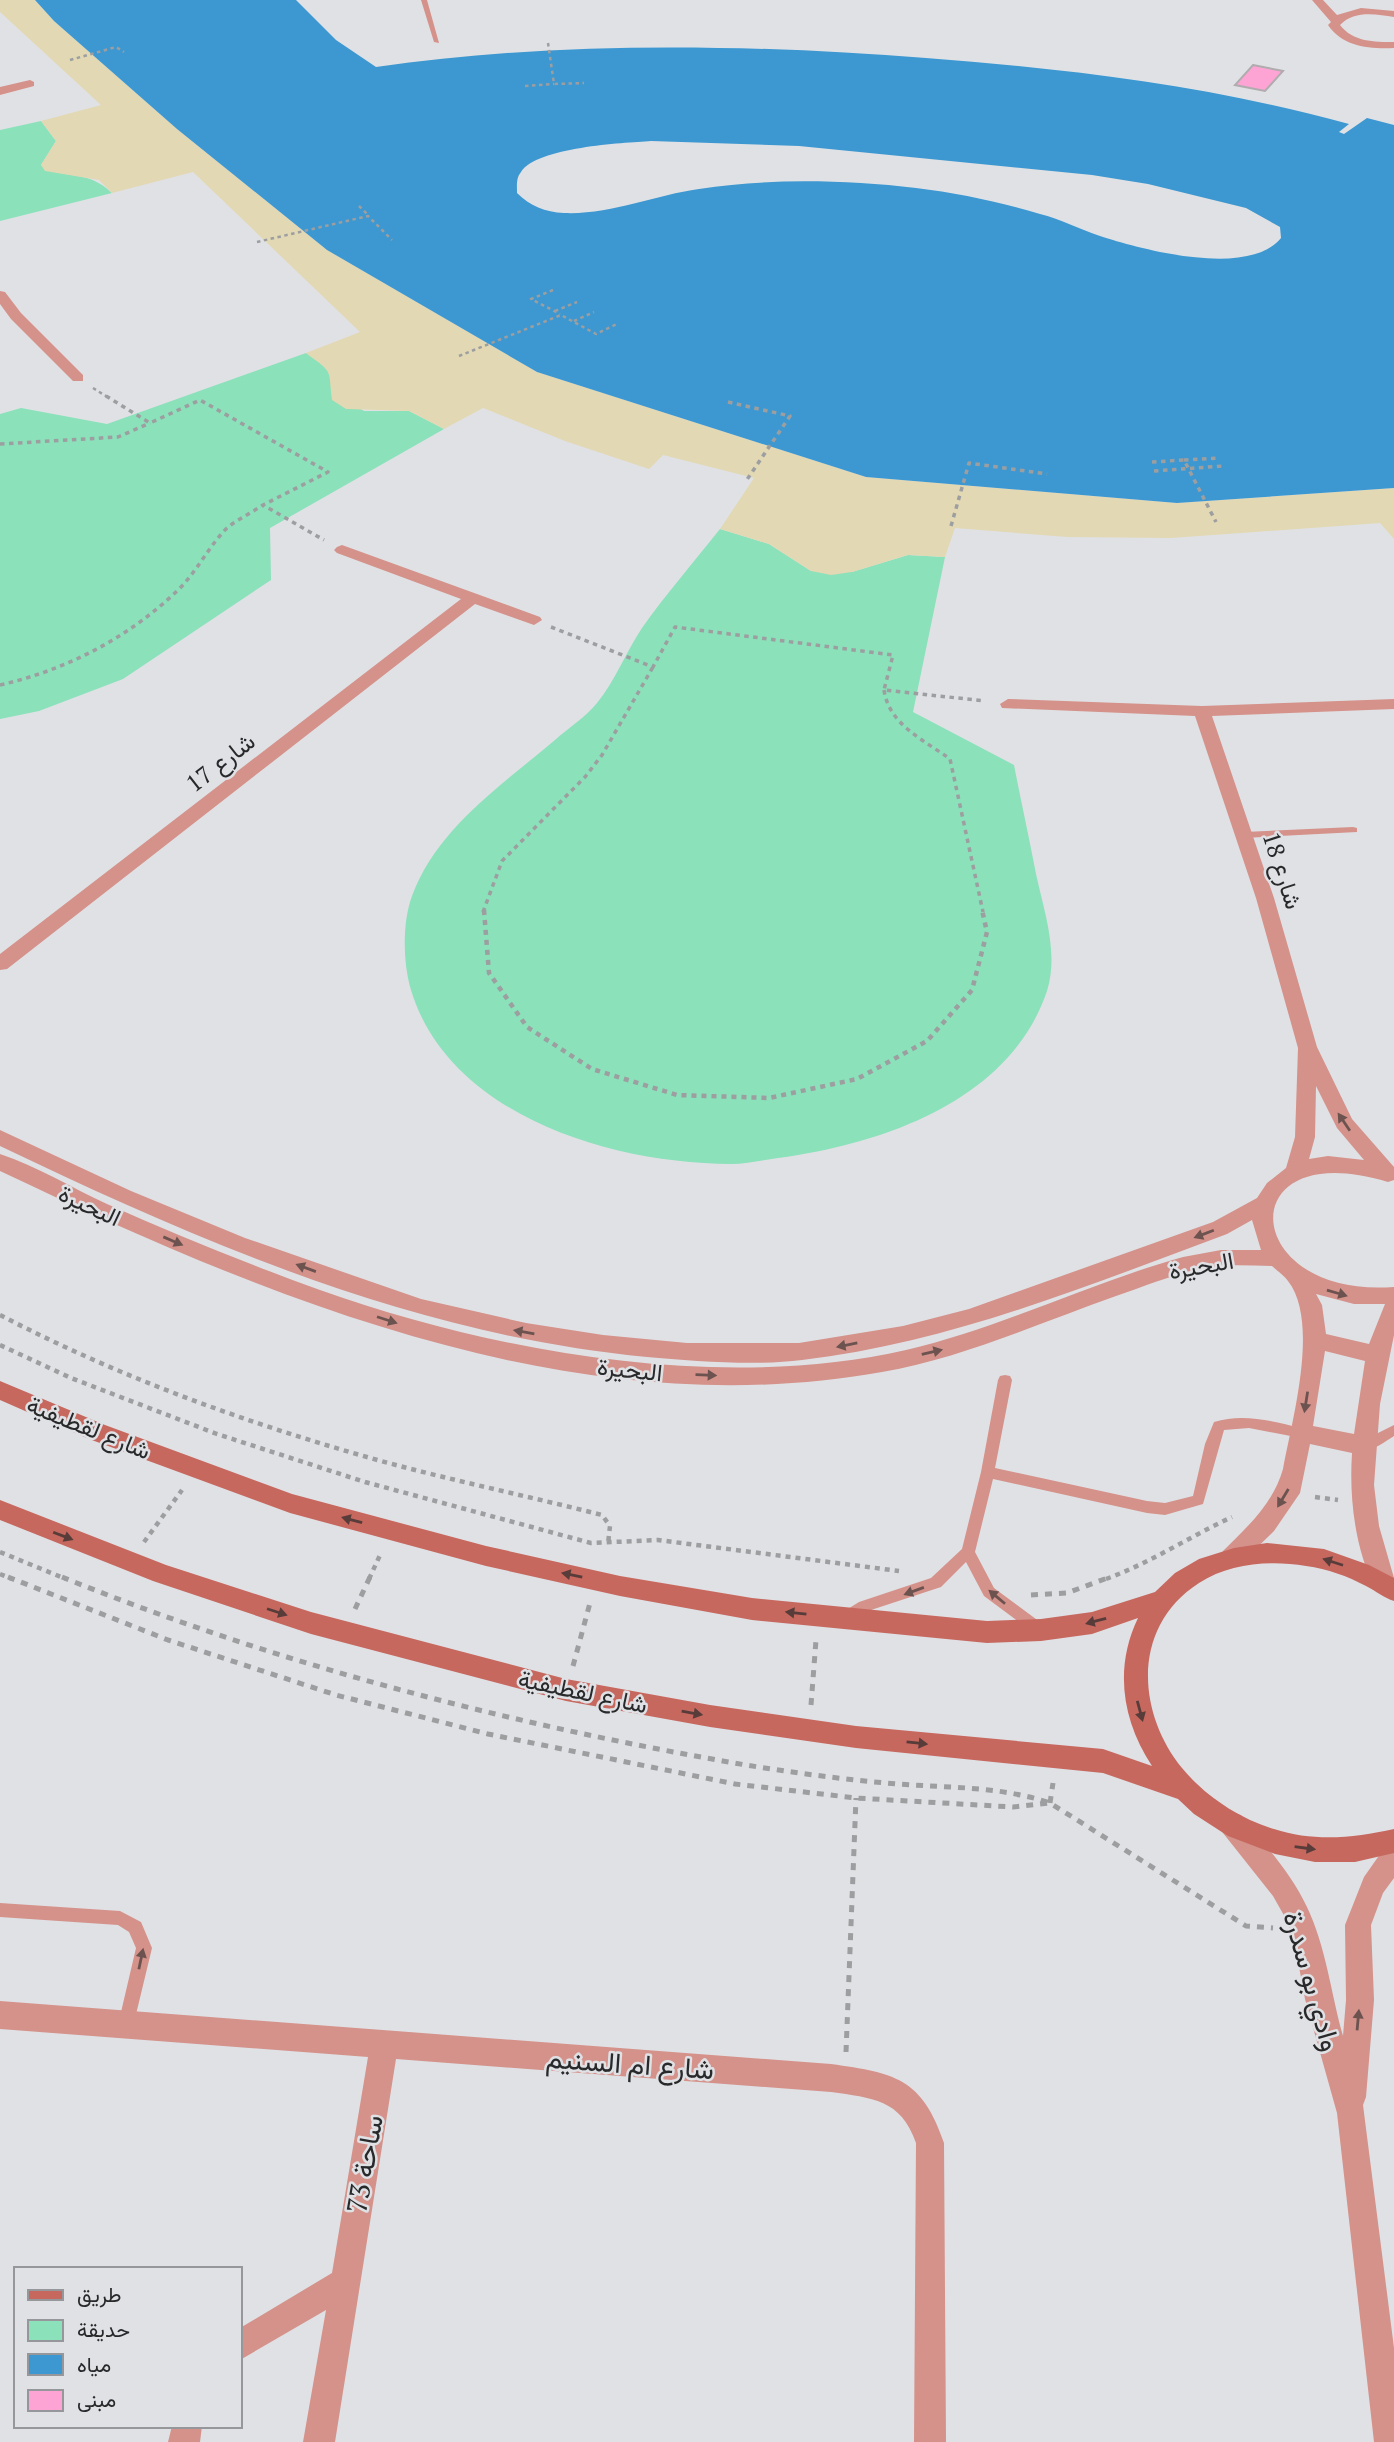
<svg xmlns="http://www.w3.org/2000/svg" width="1394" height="2442" font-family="'PT Serif',Vazirmatn,serif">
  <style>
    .green { fill: #8ae1ba }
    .sand { fill: #e2d8b3 }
    .water { fill: #3d98d1; fill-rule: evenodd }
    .building { fill: #fea4d5; stroke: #b0acae; stroke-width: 2 }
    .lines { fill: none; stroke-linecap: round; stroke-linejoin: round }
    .path-far3 { stroke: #9d9ea0; stroke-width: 2.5; stroke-dasharray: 3.5 3.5; stroke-linecap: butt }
    .path-far2 { stroke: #9d9ea0; stroke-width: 3.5; stroke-dasharray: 4.5 4.5; stroke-linecap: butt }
    .path-far1 { stroke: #9d9ea0; stroke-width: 4.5; stroke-dasharray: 5 5; stroke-linecap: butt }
    .path { stroke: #9d9ea0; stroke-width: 5; stroke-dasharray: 7 7; stroke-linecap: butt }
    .lane { fill: #d4928a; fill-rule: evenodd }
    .street { fill: #d4928a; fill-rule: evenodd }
    .secondary { fill: #c7685f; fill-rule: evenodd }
    .oneway { fill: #6d5350 }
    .oneway2 { fill: #583c3a }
    .labels { text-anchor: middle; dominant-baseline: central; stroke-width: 5; stroke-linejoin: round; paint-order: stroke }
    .street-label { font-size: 24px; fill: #28292a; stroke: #e0e1e5 }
    .near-street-label { font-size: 28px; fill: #28292a; stroke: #e0e1e5 }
  </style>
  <rect width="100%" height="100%" fill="#e0e1e5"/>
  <!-- green -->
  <path class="green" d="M 41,121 L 56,141 L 41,165 C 69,181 87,169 112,193 L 0,221 L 0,130 Z
    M 306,353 C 322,365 333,368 331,391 L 364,411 L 409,411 L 444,429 L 270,528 L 271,580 L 123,679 L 39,711 L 0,719 L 0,414 L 21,408 L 107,424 Z
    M 720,529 L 769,544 L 811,571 L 852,572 L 908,555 L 945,557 L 913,712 L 1014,765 C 1021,801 1029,837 1036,874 C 1044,911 1059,953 1047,991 C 1010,1101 882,1144 778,1158 C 763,1160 747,1164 731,1164 C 613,1164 449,1116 411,990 C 403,963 402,923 412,896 C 437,828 502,785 555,740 C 568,728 586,717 597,703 C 615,681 626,652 642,628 C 666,594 694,562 720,529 Z"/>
  <!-- sand -->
  <path class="sand" d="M 0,0 L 35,0 L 54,21 L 177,129 L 327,250 L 537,372 L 866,477 L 1177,503 L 1394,488 L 1394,539 L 1380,523 L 1171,538 L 1067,537 L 955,528 L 945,557 L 908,555 L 852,572 L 831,575 L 811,571 L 769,544 L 720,529 L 754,478 L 663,455 L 649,469 L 565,441 L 483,408 L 444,429 L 409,411 L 346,409 L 332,400 C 328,367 334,374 306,353 L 360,332 L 193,172 L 112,193 L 99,180 L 45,171 L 41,165 L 56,141 L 41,121 L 101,105 L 0,12 Z"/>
  <!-- water -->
  <path class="water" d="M 35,0 L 296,0 L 336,40 L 376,67 C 553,41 747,44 926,58 C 1069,69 1211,86 1349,124 L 1339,132 L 1344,134 L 1367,118 L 1394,125 L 1394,488 L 1177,503 L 866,477 L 537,372 L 327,250 L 177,129 L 54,21 ZM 651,141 L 799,146 L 1092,175 L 1148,184 L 1246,208 L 1280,227 L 1281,238 C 1248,278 1143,250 1100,236 C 1079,229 1060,219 1040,214 C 999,202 958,193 916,188 C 845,180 770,178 699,189 C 655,195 609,215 564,213 C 545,212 530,206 517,193 C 517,185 516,178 521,172 C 537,147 622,143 651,141 Z"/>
  <!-- building -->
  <path class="building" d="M 1253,65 L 1283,71 L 1265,91 L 1235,85 Z"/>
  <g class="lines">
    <!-- path-far3 -->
    <path class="path-far3" d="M 548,43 L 554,84 L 584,83
      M 70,60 L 116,47 L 124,52
      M 525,86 L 554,84
      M 359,206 L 368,215
      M 257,242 L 368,216 L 392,240
      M 553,290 L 531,299 L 560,314
      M 555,311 L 577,302
      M 574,321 L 594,312
      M 459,356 L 561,315 L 596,334 L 617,324
      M 93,388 L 109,398"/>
    <!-- path-far2 -->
    <path class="path-far2" d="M 106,396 L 150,423 L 200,400 L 328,472 L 263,505 L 324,540
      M 728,402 L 790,416 L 746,481
      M 0,444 L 118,437 L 150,423
      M 1184,460 L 1218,458
      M 1152,462 L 1184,460 L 1216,522
      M 1154,471 L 1223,466
      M 951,526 L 969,463 L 1047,474
      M 551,627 L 653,667 L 675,627 L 893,655 L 884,690 L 985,701
      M 0,685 C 66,670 128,638 177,591 C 197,572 208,547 227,528 C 238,519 251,513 263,505
      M 884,690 C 889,725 924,740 950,759 L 983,912
      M 483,912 L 502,861 L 585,777 L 602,755 L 653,667"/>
    <!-- path-far1 -->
    <path class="path-far1" d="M 484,910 L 489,973 L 527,1027 L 592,1069 L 677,1095 L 769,1098 L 857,1079 L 927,1041 L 972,990 L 987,932 L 982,910
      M 0,1315 C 121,1378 249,1424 381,1461 C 454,1481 528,1496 602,1515 L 610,1526 L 608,1544
      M 0,1345 L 71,1378 L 217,1434 L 365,1482 L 591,1543 L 658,1540 L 899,1571
      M 1315,1497 L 1338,1500
      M 144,1542 L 182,1490
      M 0,1552 L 66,1579
      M 0,1574 L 12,1579
      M 369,1579 L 381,1553
      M 1106,1579 C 1150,1563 1189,1537 1232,1517"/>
    <!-- path -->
    <path class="path" d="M 8,1577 L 168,1640 L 336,1695 L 488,1734 L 735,1784 L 856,1798 L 1013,1807 L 1049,1803
      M 62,1577 C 282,1666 512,1725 746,1765 C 796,1773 847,1780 898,1784 C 950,1788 1000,1786 1050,1803 L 1246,1926 L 1273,1928
      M 1031,1595 L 1067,1593 L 1110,1577
      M 355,1609 L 370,1577
      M 573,1666 L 590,1603
      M 811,1705 L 816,1640
      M 1050,1803 L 1053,1783
      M 846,2052 L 856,1798"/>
    <!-- lane -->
    <path class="lane" d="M 421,0 L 427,0 L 439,43 L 434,42 Z
      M 1353,827 L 1357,828 L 1357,832 L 1244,838 L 1239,835 L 1244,832 Z
      M 1005,1375 L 1010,1376 L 1012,1380 L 995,1468 L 1147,1501 L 1165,1503 L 1193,1496 L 1205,1444 L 1214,1422 C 1243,1413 1272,1421 1301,1428 L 1306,1429 L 1308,1433 L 1306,1437 L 1301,1438 L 1249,1428 L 1224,1430 L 1203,1504 L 1165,1515 L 1147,1513 L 993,1479 L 975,1552 L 994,1588 L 1044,1625 L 1046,1629 L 1044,1633 L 1039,1635 L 1034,1633 L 984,1596 L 966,1562 L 941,1587 L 868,1611 L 848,1622 L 843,1620 L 841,1616 L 843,1612 L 859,1602 L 931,1578 L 962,1549 L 981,1472 L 998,1380 L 1000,1376 Z
      M 1394,1425 L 1394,1436 C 1384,1442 1371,1453 1360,1450 L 1358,1446 L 1360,1442 Z
      M 0,1903 L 120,1911 L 141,1922 L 152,1948 L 132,2031 L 126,2033 L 120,2031 L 118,2025 L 136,1948 L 129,1932 L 118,1925 L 0,1917 Z"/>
    <!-- street -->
    <path class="street" d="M 1312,0 L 1323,0 L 1337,15 L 1361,8 L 1394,11 L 1394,17 C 1376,14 1354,10 1340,25 C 1353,42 1374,42 1394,42 L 1394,48 C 1369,49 1343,47 1328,25 L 1331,22 Z
      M 30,80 L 34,82 L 34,86 L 0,95 L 0,87 Z
      M 0,291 L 5,292 L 21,313 L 83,375 L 83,381 L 73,381 L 11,319 L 0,304 Z
      M 342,545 L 540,617 L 542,620 L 534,625 L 475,604 L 7,969 L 0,970 L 0,954 L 461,599 L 337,553 L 334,550 L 337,547 Z
      M 1008,699 L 1202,706 L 1394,699 L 1394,709 L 1212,716 L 1274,898 L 1317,1047 L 1352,1119 L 1394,1167 L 1394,1180 L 1388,1182 C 1229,1133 1239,1299 1394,1287 L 1394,1335 L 1380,1404 L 1374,1485 L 1379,1526 L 1394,1578 L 1392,1591 L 1384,1594 L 1376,1591 C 1355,1549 1349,1499 1352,1453 L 1310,1444 L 1300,1493 L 1274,1531 L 1239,1565 L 1231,1568 L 1223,1565 L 1219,1558 L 1223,1551 C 1248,1526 1273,1504 1283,1469 C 1292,1420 1320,1322 1288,1281 C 1284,1275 1277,1271 1272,1266 C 1252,1266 1232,1264 1212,1267 C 1179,1272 1148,1285 1116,1296 C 1039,1323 963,1358 882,1372 C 575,1427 272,1300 0,1171 L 0,1154 C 37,1166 72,1188 107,1204 C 177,1235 248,1264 320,1290 C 497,1353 721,1392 906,1350 C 1001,1328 1089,1283 1183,1257 L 1221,1250 L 1261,1250 L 1252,1220 L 1227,1234 C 1089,1285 950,1343 802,1360 C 756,1366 693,1361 647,1357 C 416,1335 207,1245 0,1146 L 0,1130 L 131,1191 L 245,1238 L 421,1299 L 526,1323 L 603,1335 L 687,1343 L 799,1343 L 903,1326 L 969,1309 L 1213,1222 L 1257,1198 L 1267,1183 L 1286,1168 L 1295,1137 L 1298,1048 L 1256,898 L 1195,716 L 1002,708 L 1000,704 ZM 1316,1086 L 1337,1128 L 1364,1160 L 1328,1156 L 1309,1159 L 1315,1137 ZM 1316,1294 L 1354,1304 L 1385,1304 L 1369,1344 L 1326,1334 L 1322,1305 ZM 1325,1351 L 1365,1361 L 1354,1434 L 1313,1426 Z
      M 1232,1812 L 1241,1815 C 1265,1845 1291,1873 1307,1907 C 1326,1947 1331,1993 1343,2036 L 1346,2000 L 1345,1925 L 1364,1877 L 1385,1847 L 1394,1844 L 1394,1878 L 1383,1893 L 1371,1925 L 1374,2000 L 1366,2097 L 1363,2105 L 1394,2348 L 1394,2442 L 1374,2442 L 1337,2113 L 1305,1999 L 1295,1945 L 1286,1919 L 1273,1896 L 1223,1833 L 1219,1824 L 1223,1815 Z
      M 0,2001 L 831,2064 C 895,2073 922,2078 944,2143 L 946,2442 L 914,2442 L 916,2143 C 901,2099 872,2098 831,2092 L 396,2059 L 335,2442 L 303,2442 L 326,2310 L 240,2360 L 240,2328 L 332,2273 L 368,2057 L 0,2029 Z
      M 172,2426 L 202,2426 L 200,2442 L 168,2442 Z"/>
    <!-- secondary -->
    <path class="secondary" d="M 0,1381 L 105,1425 L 292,1494 L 486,1546 L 620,1576 L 752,1598 L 987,1621 L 1041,1619 L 1092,1612 L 1155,1592 L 1175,1573 L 1199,1559 L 1234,1548 L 1267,1543 L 1324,1549 L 1369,1565 L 1394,1578 L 1394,1601 C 1384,1598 1376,1591 1366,1586 C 1347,1576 1328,1569 1306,1566 C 1270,1560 1230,1563 1199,1583 C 1132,1626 1136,1711 1182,1768 C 1205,1796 1240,1819 1274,1829 C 1314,1842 1354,1838 1394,1829 L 1394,1853 L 1355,1862 L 1315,1862 L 1275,1854 L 1228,1836 L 1194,1814 L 1178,1799 L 1103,1773 L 856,1748 L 710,1727 L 566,1701 L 311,1634 L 153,1581 L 0,1520 L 0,1500 L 166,1565 L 311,1612 L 566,1679 L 710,1705 L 856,1726 L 1103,1749 L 1152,1766 C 1122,1720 1114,1668 1138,1618 L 1092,1634 L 1041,1641 L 987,1643 L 752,1620 L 620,1596 L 486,1566 L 290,1513 L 89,1439 L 0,1400 Z"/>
  </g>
  <!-- one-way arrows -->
  <defs><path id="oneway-solid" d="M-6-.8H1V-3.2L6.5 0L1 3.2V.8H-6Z" transform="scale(1.75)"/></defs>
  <g class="oneway">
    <use href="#oneway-solid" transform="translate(1344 1122) rotate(-124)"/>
    <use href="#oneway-solid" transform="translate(1204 1234) rotate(159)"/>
    <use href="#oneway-solid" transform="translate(173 1241) rotate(23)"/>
    <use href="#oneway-solid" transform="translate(306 1268) rotate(-160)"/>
    <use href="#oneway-solid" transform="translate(1337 1293) rotate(16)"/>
    <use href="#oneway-solid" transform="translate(387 1320) rotate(18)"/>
    <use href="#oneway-solid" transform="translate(524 1332) rotate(-170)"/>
    <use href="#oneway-solid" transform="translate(847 1345) rotate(169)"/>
    <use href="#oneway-solid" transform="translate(932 1352) rotate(-13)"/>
    <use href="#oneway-solid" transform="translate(706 1375) rotate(2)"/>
    <use href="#oneway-solid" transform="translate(1306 1402) rotate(99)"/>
    <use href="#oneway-solid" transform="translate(1283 1498) rotate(121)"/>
    <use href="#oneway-solid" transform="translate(914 1591) rotate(160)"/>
    <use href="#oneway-solid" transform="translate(997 1597) rotate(-140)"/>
    <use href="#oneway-solid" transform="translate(141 1959) rotate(-78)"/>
    <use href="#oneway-solid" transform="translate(1358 2020) rotate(-85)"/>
  </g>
  <g class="oneway2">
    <use href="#oneway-solid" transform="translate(352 1520) rotate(-165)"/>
    <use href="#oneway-solid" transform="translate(63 1536) rotate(21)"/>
    <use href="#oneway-solid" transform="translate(1333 1562) rotate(-162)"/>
    <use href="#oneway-solid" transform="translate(572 1575) rotate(-168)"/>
    <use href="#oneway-solid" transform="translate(277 1612) rotate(18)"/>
    <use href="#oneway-solid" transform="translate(796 1613) rotate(-174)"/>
    <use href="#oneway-solid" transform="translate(1096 1621) rotate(165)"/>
    <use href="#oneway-solid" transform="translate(1140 1711) rotate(75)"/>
    <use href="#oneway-solid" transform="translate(692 1713) rotate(10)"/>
    <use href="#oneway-solid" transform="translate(917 1743) rotate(6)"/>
    <use href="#oneway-solid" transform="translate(1305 1848) rotate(8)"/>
  </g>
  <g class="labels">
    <!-- street labels -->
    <g class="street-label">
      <text transform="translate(220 762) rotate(-38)">شارع 17</text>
      <text transform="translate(1283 870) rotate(72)">شارع 18</text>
      <text transform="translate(90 1205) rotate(25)">البحيرة</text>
      <text transform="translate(1201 1265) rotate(-10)">البحيرة</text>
      <text transform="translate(630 1369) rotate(6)">البحيرة</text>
      <text transform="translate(89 1427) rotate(22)">شارع لقطيفية</text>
      <text transform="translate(583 1691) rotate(12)">شارع لقطيفية</text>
    </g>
    <!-- near-street labels -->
    <g class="near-street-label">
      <text transform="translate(1313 1981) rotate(74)">وادي بو سدرة</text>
      <text transform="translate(630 2063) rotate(4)">شارع ام السنيم</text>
      <text transform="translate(364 2164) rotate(-80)">ساحة 73</text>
    </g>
  </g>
  <!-- legend -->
  <rect x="14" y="2267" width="228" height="161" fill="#e0e1e5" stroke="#96979a" stroke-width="2"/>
  <rect x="28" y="2290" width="35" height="10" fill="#c7685f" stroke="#96979a" stroke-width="2"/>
  <text x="77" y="2302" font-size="21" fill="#28292a">طريق</text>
  <rect x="28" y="2320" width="35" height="21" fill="#8ae1ba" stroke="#96979a" stroke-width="2"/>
  <text x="77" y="2337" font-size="21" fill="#28292a">حديقة</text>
  <rect x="28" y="2354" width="35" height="21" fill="#3d98d1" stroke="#96979a" stroke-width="2"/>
  <text x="77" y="2372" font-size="21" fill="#28292a">مياه</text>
  <rect x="28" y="2390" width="35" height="21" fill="#fea4d5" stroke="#96979a" stroke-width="2"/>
  <text x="77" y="2407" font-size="21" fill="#28292a">مبنى</text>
</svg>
